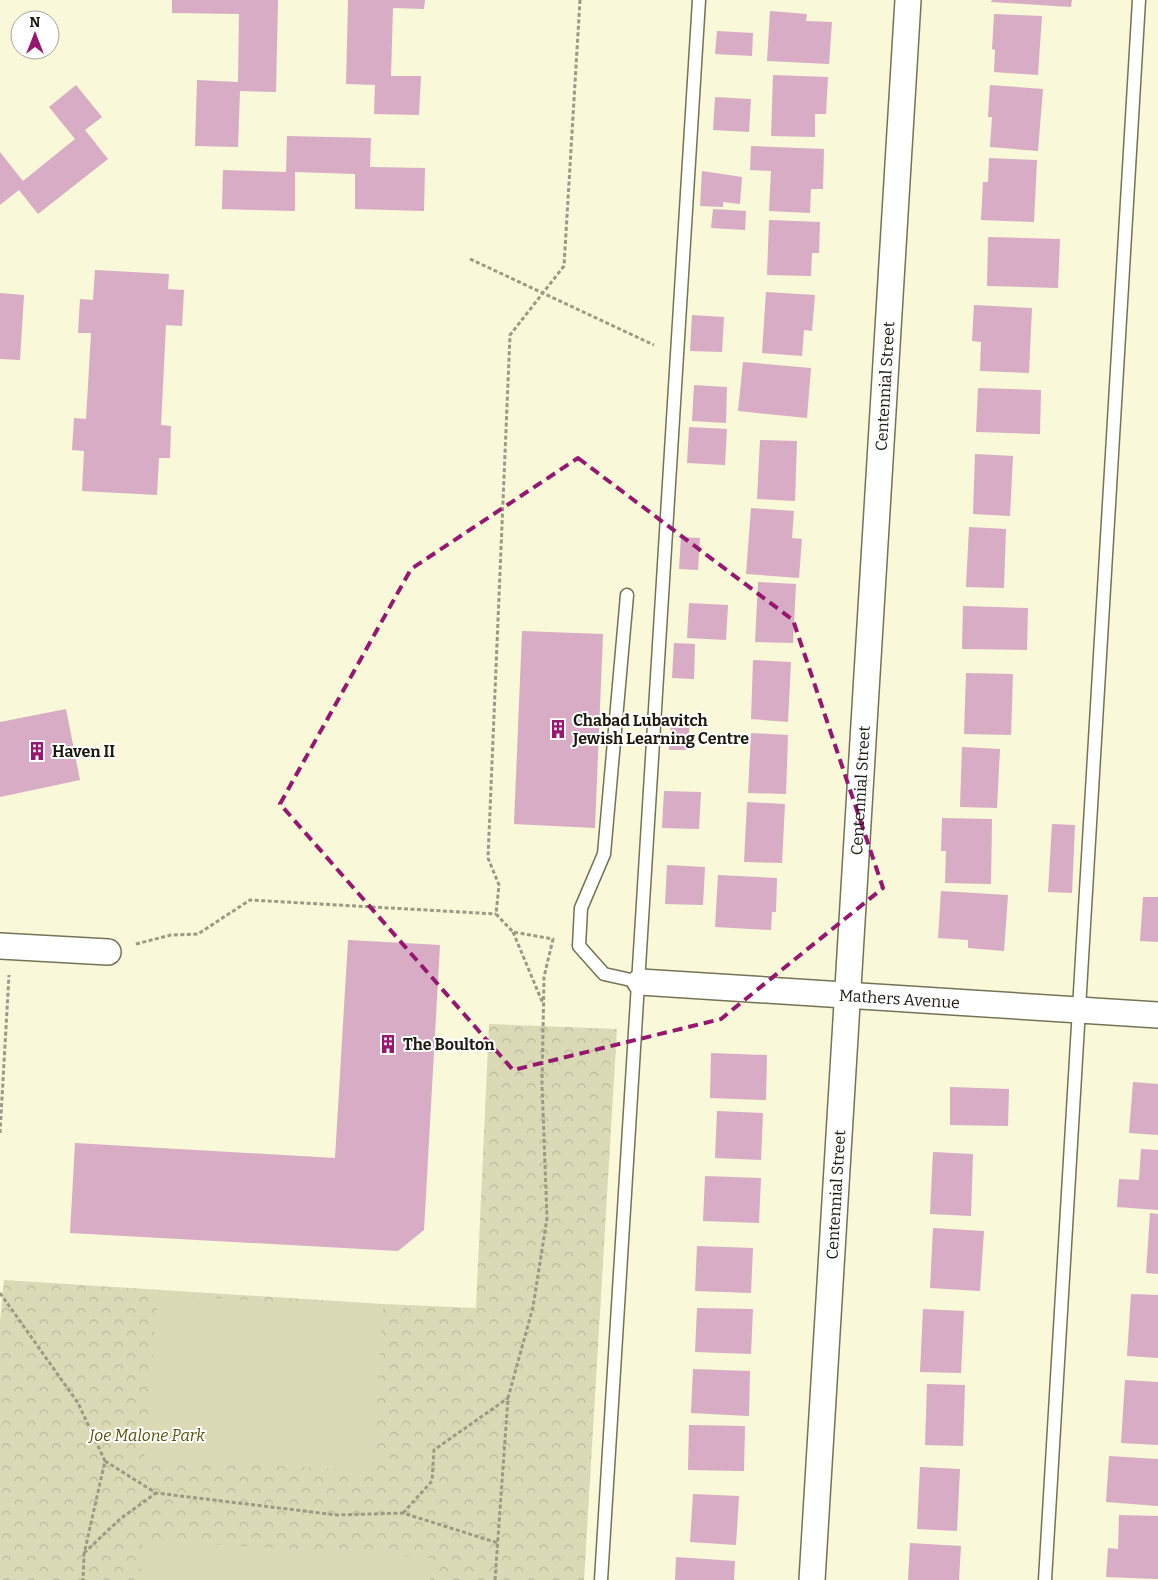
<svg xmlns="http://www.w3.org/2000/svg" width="1158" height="1580" font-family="Bitter,serif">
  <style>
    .park { fill: url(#park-crowns) }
    .pitch { fill: #dbdab6 }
    .building { fill: #d7acc4 }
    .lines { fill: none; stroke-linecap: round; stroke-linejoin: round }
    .lane-casing { stroke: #747356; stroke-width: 15 }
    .street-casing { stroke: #747356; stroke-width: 28 }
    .path { stroke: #9b9a83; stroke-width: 3; stroke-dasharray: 4 2.5; stroke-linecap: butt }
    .lane { stroke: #fff; stroke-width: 12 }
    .street { stroke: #fff; stroke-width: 25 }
    .marked { fill: none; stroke: #96176f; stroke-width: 4; stroke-dasharray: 10 6; stroke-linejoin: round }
    .labels { text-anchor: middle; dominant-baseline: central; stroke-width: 4; stroke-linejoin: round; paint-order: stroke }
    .street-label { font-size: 16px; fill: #1c1b0f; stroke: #fff }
    .poi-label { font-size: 16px; font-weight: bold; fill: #1c1b0f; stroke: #fff; text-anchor: start }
    .park-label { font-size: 16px; font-style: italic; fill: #575206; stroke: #fff }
  </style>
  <defs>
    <pattern id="park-crowns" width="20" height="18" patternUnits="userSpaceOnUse" patternTransform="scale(1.25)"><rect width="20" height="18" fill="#dbdab6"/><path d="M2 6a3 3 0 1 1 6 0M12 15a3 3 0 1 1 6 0" fill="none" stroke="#bbba9b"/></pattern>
  </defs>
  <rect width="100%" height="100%" fill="#f9f8d8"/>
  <!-- park -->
  <path class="park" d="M 489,1024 L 617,1029 L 584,1580 L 0,1580 L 0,1322 L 4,1280 L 383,1304 L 476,1308 Z"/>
  <!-- pitch -->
  <path class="pitch" d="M 158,1295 L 383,1308 L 373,1471 L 144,1458 Z
    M 143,1540 L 432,1558 L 430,1580 L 140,1580 Z"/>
  <!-- building -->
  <path class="building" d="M 172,0 L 278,0 L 276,92 L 240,91 L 238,147 L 195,146 L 197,80 L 238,82 L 239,14 L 172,13 Z
    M 348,0 L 425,0 L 424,9 L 393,8 L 391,76 L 421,76 L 419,115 L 374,114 L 375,85 L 346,84 Z
    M 992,0 L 1072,0 L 1071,7 L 991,2 Z
    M 770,11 L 807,14 L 806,21 L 832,22 L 829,64 L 767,61 Z
    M 994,14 L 1042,16 L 1038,75 L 994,72 L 995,50 L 992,49 Z
    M 717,31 L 753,33 L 752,56 L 715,54 Z
    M 773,75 L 828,77 L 826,114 L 815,114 L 815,137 L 771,136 Z
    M 76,85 L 102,117 L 85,130 L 108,159 L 38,214 L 19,190 L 0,205 L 0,152 L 23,181 L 75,139 L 49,107 Z
    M 990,85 L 1043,89 L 1038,151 L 990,147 L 992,117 L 988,117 Z
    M 715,97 L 751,99 L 749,132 L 713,130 Z
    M 287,136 L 371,138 L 370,167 L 425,168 L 424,211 L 355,209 L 355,174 L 295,172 L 295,211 L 222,209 L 223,170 L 286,172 Z
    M 751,146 L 824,149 L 823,189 L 811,189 L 810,213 L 769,211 L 771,171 L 750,170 Z
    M 989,158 L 1037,160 L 1034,222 L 981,220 L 983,182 L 988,182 Z
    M 702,171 L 742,177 L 740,204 L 723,202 L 723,207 L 700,206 Z
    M 713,209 L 746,211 L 745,230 L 711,228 Z
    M 769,220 L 820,222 L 819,253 L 812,253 L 811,276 L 767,275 Z
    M 988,237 L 1060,239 L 1058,288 L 987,286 Z
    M 95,270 L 169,274 L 168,289 L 184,290 L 182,326 L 166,325 L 161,425 L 171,426 L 170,458 L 159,458 L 157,495 L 82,491 L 84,451 L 72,450 L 74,418 L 86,419 L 91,333 L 78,333 L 80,299 L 93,300 Z
    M 766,292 L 815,295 L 812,331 L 804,330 L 802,356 L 762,353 Z
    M 0,293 L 24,295 L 20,360 L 0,359 Z
    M 974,305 L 1032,308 L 1029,373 L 980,371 L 981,342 L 972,341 Z
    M 692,315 L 724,317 L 722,352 L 690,351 Z
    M 743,362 L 811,368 L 807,418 L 738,411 Z
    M 694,385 L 727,387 L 726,423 L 692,421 Z
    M 978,388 L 1041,390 L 1040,434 L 976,432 Z
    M 689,427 L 727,429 L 725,465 L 687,463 Z
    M 760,440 L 797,441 L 795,501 L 757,499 Z
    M 975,454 L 1013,456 L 1010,516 L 973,514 Z
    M 751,508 L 794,511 L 792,538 L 802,539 L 799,578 L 746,574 Z
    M 969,527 L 1006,529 L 1004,588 L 966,587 Z
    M 681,537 L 700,538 L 698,570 L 679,569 Z
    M 758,582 L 796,584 L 793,643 L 755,642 Z
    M 689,603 L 728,605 L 726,640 L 687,638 Z
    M 963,606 L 1028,608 L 1027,650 L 962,649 Z
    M 522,631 L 603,634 L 595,828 L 514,824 Z
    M 674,643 L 695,644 L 694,679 L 672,678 Z
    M 753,660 L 791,662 L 788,722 L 751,719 Z
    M 966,673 L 1013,674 L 1011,735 L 964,734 Z
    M 66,709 L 80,780 L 0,797 L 0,722 Z
    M 671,717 L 690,718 L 688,750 L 669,750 Z
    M 751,733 L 788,735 L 786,794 L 748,793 Z
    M 962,747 L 1000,749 L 997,808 L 960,807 Z
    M 664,791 L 701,792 L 699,829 L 662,828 Z
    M 747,802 L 785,804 L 782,863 L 744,862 Z
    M 942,818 L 992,819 L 991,884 L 945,883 L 946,851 L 941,851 Z
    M 1052,824 L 1075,825 L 1072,893 L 1048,892 Z
    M 667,865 L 705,867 L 703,905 L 665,904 Z
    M 718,875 L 777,878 L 776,912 L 772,912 L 771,930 L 715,927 Z
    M 941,891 L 1008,895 L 1004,951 L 968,948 L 968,940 L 938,938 Z
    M 1143,897 L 1158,897 L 1158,942 L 1140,941 Z
    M 348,940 L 440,945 L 424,1230 L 398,1251 L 70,1233 L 75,1143 L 335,1158 Z
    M 711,1053 L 767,1055 L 766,1100 L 710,1098 Z
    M 1133,1082 L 1158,1084 L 1158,1135 L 1129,1133 Z
    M 950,1087 L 1009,1089 L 1008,1126 L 950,1125 Z
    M 717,1111 L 763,1113 L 761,1160 L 715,1158 Z
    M 1141,1149 L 1158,1150 L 1158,1210 L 1117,1207 L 1119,1179 L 1139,1180 Z
    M 933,1152 L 973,1154 L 971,1216 L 930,1214 Z
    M 705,1176 L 761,1178 L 759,1223 L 703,1221 Z
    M 1150,1213 L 1158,1214 L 1158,1274 L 1146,1273 Z
    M 933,1228 L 984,1231 L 980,1291 L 930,1288 Z
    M 697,1246 L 753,1248 L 751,1293 L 695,1291 Z
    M 1131,1294 L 1158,1295 L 1158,1358 L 1127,1356 Z
    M 697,1308 L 753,1309 L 751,1354 L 695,1352 Z
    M 923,1309 L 964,1311 L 961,1373 L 920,1372 Z
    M 693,1369 L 750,1371 L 749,1416 L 691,1413 Z
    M 1125,1380 L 1158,1382 L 1158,1445 L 1121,1443 Z
    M 927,1384 L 965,1385 L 963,1446 L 925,1445 Z
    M 689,1425 L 745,1426 L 744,1471 L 688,1470 Z
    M 1109,1456 L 1158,1459 L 1158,1506 L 1106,1502 Z
    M 920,1467 L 960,1469 L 957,1531 L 917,1529 Z
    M 693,1494 L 739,1496 L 736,1545 L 690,1542 Z
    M 1119,1515 L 1158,1516 L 1158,1579 L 1106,1577 L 1108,1548 L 1118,1549 Z
    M 910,1543 L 961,1546 L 959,1580 L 908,1580 Z
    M 676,1557 L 735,1561 L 734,1580 L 675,1580 Z"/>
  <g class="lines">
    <!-- lane casing -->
    <g class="lane-casing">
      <path id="lane" d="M 627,595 L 604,854 L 581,908 L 579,946 L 604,974 L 640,982
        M 601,1580 L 699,0
        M 1045,1580 L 1139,0"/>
    </g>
    <!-- street casing -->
    <g class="street-casing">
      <g id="street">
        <path d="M 0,946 L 108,952"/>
        <path id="s1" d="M 640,982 L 1158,1015"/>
        <path id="s2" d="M 812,1580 L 908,0"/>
      </g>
    </g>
    <!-- path -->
    <path class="path" d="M 470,259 L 654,345
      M 513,932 L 544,1006
      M 136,944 L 171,935 L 198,934 L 250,900 L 496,914
      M 0,1133 L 9,975
      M 0,1293 L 78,1403 L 105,1461 L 84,1554 L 83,1580
      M 105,1461 L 156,1493 L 337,1515 L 403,1513 L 498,1543
      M 403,1513 L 432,1481 L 434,1450 L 508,1398
      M 84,1553 L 120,1519 L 156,1493
      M 495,1580 L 508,1398 L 533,1307 L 547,1218 L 542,1084 L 544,977 L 553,939 L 513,932 L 496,914 L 499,885 L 488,858 L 510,335 L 564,266 L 580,0"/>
    <!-- lane -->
    <use href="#lane" class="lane"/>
    <!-- street -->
    <use href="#street" class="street"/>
  </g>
  <!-- marked area -->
  <path class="marked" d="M 578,458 L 793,620 L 883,888 L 721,1019 L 513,1070 L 280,804 L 411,569 Z"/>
  <!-- icons -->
  <defs>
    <g id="building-bare" transform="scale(1.5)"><path d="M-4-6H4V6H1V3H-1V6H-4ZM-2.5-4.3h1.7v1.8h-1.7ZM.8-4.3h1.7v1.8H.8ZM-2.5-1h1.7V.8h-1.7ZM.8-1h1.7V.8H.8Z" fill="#96176f" stroke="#fff" stroke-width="2.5" paint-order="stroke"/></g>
  </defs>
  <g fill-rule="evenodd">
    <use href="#building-bare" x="558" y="729"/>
    <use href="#building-bare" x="37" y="751"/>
    <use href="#building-bare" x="388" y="1044"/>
  </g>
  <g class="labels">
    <!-- street labels -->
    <g class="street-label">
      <text stroke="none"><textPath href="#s2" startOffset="1196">Centennial Street</textPath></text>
      <text stroke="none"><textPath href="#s2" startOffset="791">Centennial Street</textPath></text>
      <text stroke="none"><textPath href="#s1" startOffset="260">Mathers Avenue</textPath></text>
      <text stroke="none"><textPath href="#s2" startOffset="386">Centennial Street</textPath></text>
    </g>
    <!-- poi labels -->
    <g class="poi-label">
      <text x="573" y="720">Chabad Lubavitch<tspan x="573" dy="18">Jewish Learning Centre</tspan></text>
      <text x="52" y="751">Haven II</text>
      <text x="403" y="1044">The Boulton</text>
    </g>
    <!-- park labels -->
    <g class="park-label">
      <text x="147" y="1435">Joe Malone Park</text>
    </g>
  </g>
  <!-- north arrow -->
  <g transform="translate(35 35)"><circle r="24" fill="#ffffff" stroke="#a4a49f"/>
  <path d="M0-4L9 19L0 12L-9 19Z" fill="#96176f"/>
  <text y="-8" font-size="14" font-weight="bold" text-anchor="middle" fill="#1c1b0f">N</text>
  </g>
</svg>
